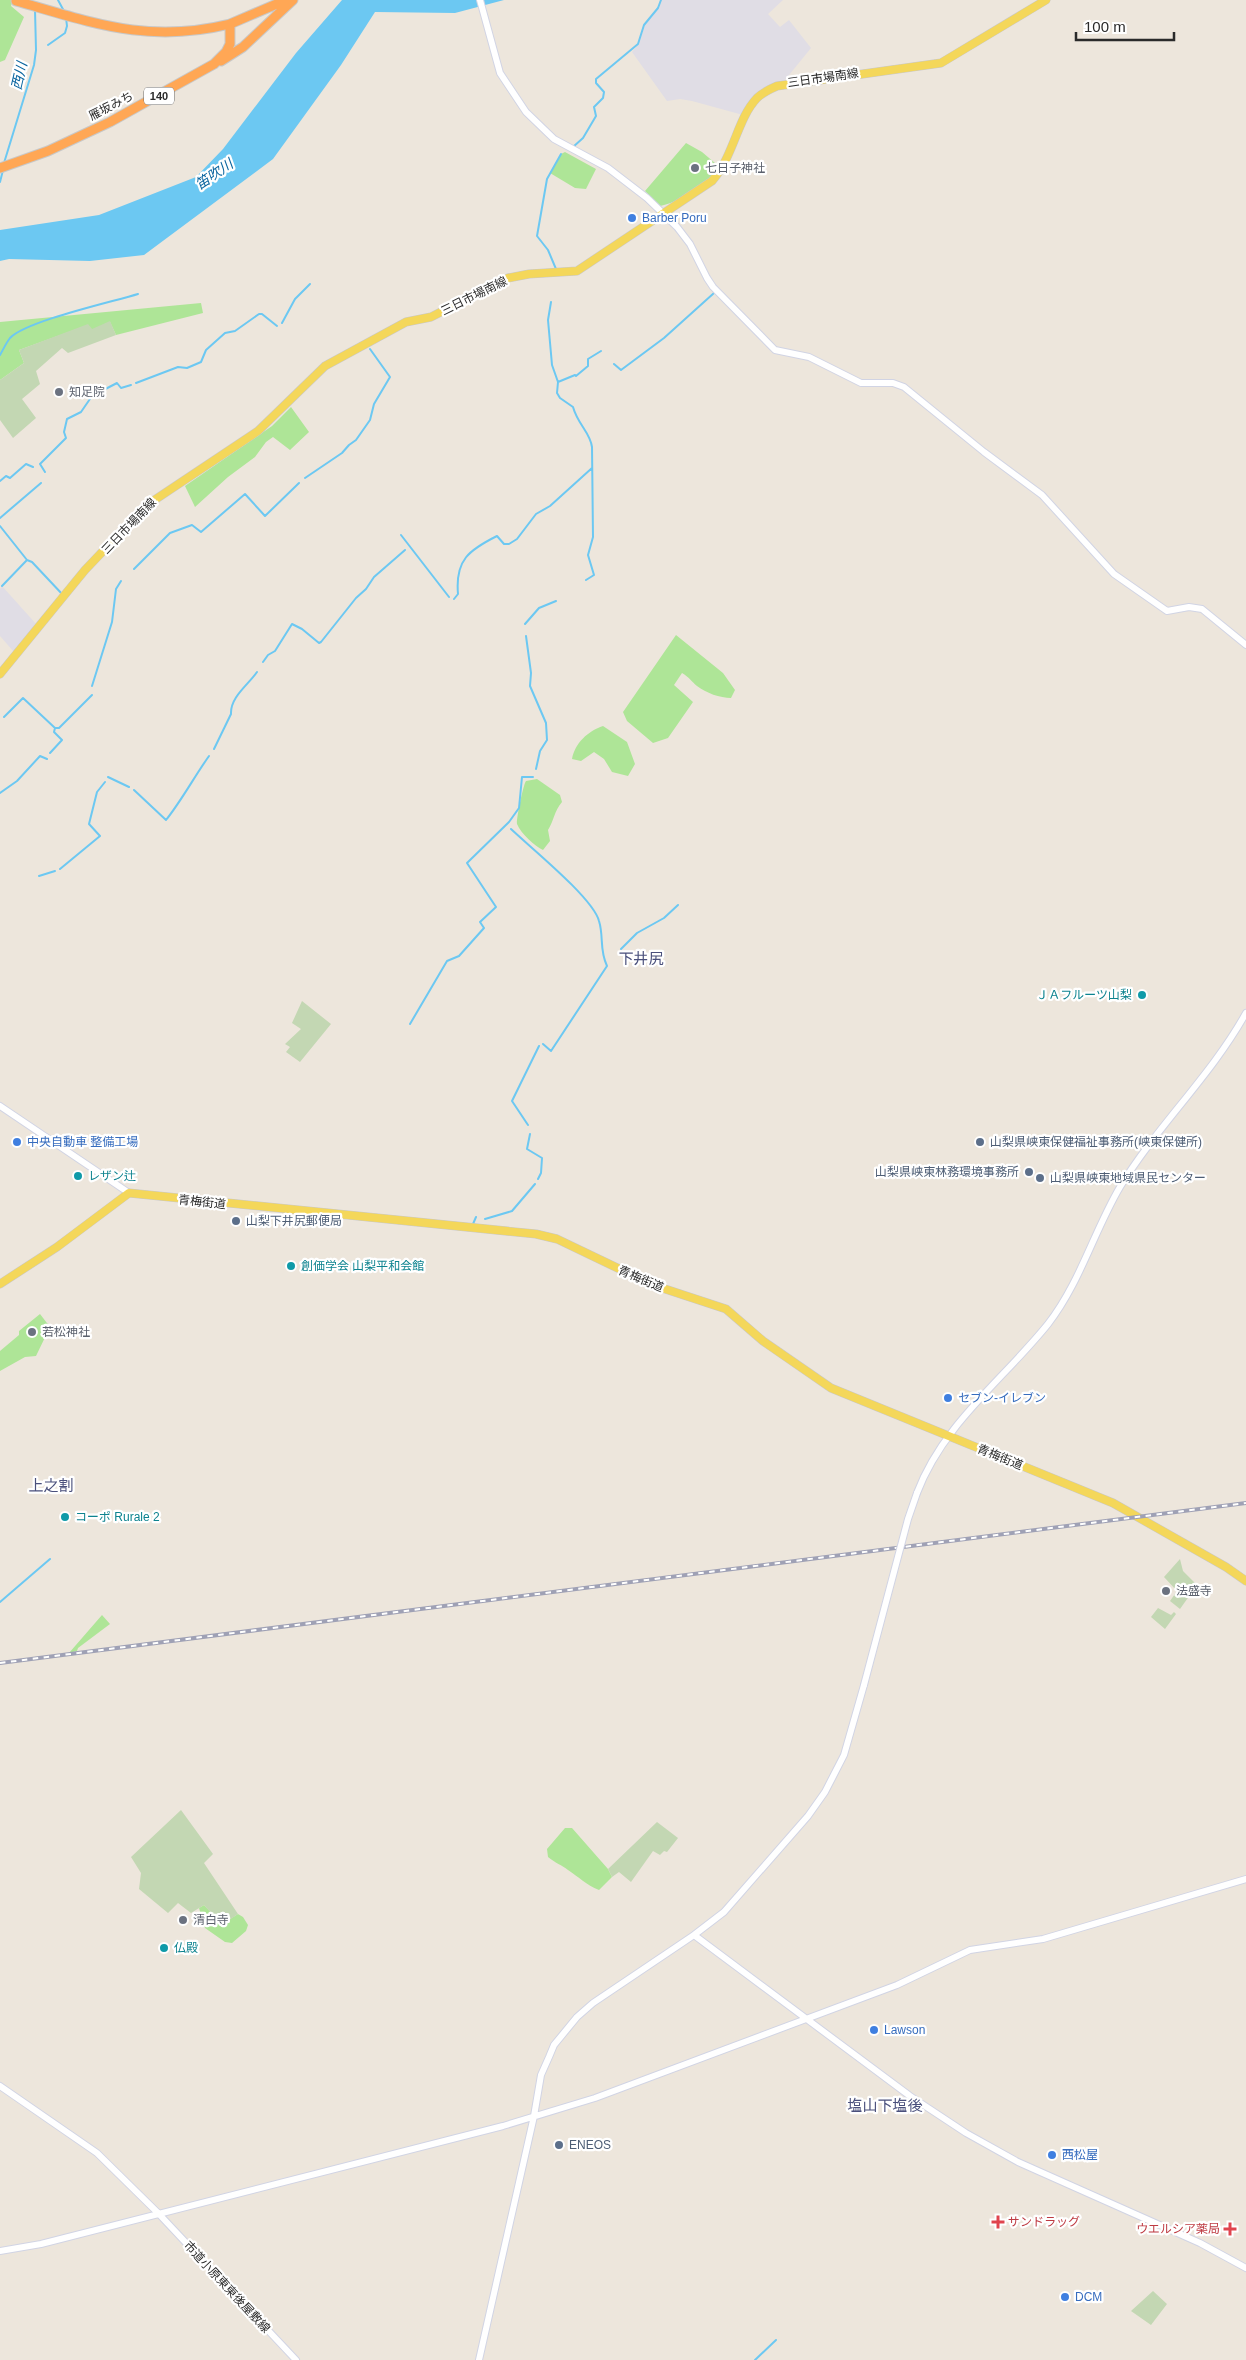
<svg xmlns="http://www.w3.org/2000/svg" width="1246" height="2360" font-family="Helvetica,'Noto Sans JP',sans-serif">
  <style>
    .industrial { fill: #e0dde5 }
    .green { fill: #aee597 }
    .cemetery { fill: #c3d7b3 }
    .water { fill: #6cc8f2 }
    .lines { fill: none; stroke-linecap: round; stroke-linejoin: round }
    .stream { stroke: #6cc8f2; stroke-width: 2 }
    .minor-casing { stroke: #d1d4e4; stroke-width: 8 }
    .major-casing { stroke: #c8c8c8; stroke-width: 9 }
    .highway-casing { stroke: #c8c8c8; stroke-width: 11 }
    .minor { stroke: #fff; stroke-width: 6 }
    .major { stroke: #f4d75a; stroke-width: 8 }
    .highway { stroke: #ffa755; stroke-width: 9 }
    .rail-casing { stroke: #9fa1b5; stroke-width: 4 }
    .rail { stroke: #fff; stroke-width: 2; stroke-dasharray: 5.5; stroke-linecap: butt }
    .minor-bridge-casing { stroke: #d1d4e4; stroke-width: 8; stroke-linecap: butt }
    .minor-bridge { stroke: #fff; stroke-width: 6 }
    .worship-dot { fill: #6b7280; stroke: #fff; stroke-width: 2 }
    .shop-dot { fill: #3f7fe0; stroke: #fff; stroke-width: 2 }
    .culture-dot { fill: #0f9aa8; stroke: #fff; stroke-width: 2 }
    .service-dot { fill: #5c6f8a; stroke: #fff; stroke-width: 2 }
    .health-dot { fill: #e0444e; stroke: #fff; stroke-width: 2 }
    .labels { text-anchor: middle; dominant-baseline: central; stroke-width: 4.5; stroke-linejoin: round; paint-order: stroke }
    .shield { fill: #fff; stroke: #6a6a6a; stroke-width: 1 }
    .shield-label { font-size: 11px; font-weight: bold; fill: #2a2a2a }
    .street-label { font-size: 12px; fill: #2a2a2a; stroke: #fff }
    .worship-label { font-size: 12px; fill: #5b616d; stroke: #fff; text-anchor: start }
    .shop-label { font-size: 12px; fill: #366cbe; stroke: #fff; text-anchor: start }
    .culture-label { font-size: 12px; fill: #0d838f; stroke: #fff; text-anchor: start }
    .service-label { font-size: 12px; fill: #4e5e75; stroke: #fff; text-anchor: start }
    .health-label { font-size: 12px; fill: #be3a42; stroke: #fff; text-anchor: start }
    .water-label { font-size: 14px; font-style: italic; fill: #0a659f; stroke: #fff }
    .quarter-label { font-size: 15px; fill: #4a507c; stroke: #fff }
  </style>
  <rect width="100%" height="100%" fill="#ede6dc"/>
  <!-- industrial -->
  <path class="industrial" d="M 662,0 L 783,0 L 768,14 L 780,27 L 789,20 L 811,48 L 785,80 L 755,94 L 743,115 L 692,101 L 680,99 L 667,101 L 632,52 L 639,44 L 645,25 L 659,8 Z
    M 2,586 L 37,625 L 14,652 L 0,636 L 0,589 Z"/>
  <!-- green -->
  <path class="green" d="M 0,0 L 13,0 L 11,6 L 24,17 L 5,60 L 0,62 Z
    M 686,143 L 702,152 L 722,169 C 707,186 682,201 660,206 L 645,191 Z
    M 565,152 L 596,169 L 586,189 L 575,188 L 550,173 L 561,154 Z
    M 201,303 L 203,313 L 116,335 L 110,322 L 92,330 L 88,325 L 19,350 L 24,363 L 0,380 L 0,322 Z
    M 291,407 L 309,432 L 290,450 L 273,437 L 266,442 L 255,457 L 228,477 L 195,507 L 185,486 L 272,426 Z
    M 676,635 L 723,673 L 735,690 L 731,698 C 720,698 706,693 697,686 C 692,682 689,677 682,673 L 674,685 L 693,702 L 668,738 L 653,743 L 627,721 L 623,712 Z
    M 603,726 L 627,742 L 635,764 L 628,776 L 612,772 L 604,759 L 594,752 L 581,761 L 572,759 C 575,743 588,731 603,726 Z
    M 537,779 L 560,795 L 562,802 C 554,811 554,821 548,830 L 550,841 L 543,850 C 535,846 521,834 517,824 C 516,821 523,785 526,781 Z
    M 40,1314 L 50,1327 L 36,1356 L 25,1357 L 0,1371 L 0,1351 L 19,1335 L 19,1331 Z
    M 102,1615 L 110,1624 L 78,1648 L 77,1651 L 69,1653 Z
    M 565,1828 L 572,1828 L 608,1869 L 612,1877 L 599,1890 C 586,1885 579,1877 568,1870 C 562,1865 555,1863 548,1857 L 547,1849 Z
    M 204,1905 L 222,1924 L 238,1914 L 243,1917 L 248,1925 L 246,1931 L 232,1943 L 225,1942 L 205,1928 L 199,1908 Z"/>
  <!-- cemetery -->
  <path class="cemetery" d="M 110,321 L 116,335 L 68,353 L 62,348 L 36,371 L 40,384 L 22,399 L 36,418 L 13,438 L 0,420 L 0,380 L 24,363 L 19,350 L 88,324 L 92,329 Z
    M 302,1001 L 331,1024 L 300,1062 L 286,1052 L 290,1047 L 285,1044 L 301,1029 L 292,1023 Z
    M 1180,1559 L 1183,1571 L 1197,1585 L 1180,1609 L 1170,1601 L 1177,1591 L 1164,1577 Z
    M 1158,1608 L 1171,1615 L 1174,1612 L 1176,1614 L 1165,1629 L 1151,1617 Z
    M 181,1810 L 213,1854 L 204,1863 L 238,1914 L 222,1925 L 204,1905 L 191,1913 L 178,1903 L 168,1913 L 139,1889 L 141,1873 L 131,1857 Z
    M 657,1822 L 678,1838 L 667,1852 L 664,1851 L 660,1855 L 653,1851 L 631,1882 L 619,1872 L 612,1877 L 608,1869 Z
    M 1153,2291 L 1167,2304 L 1151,2325 L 1131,2311 Z"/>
  <!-- water -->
  <path class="water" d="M 342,0 L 504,0 L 455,13 L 375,12 L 341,65 L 273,159 L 144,255 L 90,261 L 9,259 L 0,261 L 0,230 L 99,215 L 196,177 L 223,149 L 296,53 Z"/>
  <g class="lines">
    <!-- stream -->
    <path class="stream" d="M 58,0 L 65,13
      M 48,45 L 65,33 L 67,26 L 66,18
      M 573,147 L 583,138 L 596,116 L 594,107 L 603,98 L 604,92 L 596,83 L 596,79 L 638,44 L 644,25 L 658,8 L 661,0
      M 4,163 L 34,65 L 36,50 L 35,10
      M 0,182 L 3,170
      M 556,269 L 548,250 L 537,236 L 547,179 L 561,154
      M 551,302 L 548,320 L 552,365 L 558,382 L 557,393 L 560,398 L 573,407 C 578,425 590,432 592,447 L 593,537 L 588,555 L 594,575 L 586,580
      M 282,323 L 295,299 L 310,284
      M 0,355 C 3,350 6,343 10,338 C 26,321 112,302 138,294
      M 614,364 L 621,370 L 664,338 L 714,293
      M 558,382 L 575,375 L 576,376 L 588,366 L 588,359 L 601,351
      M 136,383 L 178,367 L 187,368 L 201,362 L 206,350 L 225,333 L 235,331 L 259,314 L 262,314 L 277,326
      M 45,472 L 40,464 L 66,438 L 64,432 L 67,419 L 81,412 L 92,396 L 117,383 L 121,388 L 131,385
      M 305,478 L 342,453 L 349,445 L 356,440 L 370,420 L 374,404 L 390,377 L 370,349
      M 0,481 L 6,476 L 10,478 L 26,464 L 33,467
      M 0,518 L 41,483
      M 0,526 L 27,560 L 2,586
      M 401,535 L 449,597
      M 27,560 L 32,562 L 63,595
      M 134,569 L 170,533 L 192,525 L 201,532 L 245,494 L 265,516 L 299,483
      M 454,599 L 458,594 C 455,560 469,550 497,536 L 504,544 L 509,544 L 517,539 L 536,514 L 550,506 L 592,468
      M 525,624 L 539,608 L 556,601
      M 526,636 L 531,673 L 530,686 L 546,723 L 547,740 L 540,751 L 536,769
      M 263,662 L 268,655 L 275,651 L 292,624 L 302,629 L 319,643 L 321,642 L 356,598 L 366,589 L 374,577 L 405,550
      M 92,686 L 112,622 L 116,589 L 121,581
      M 4,717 L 23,698 L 55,728
      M 214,749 L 231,714 C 230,697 249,684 257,672
      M 50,753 L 62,740 L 54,732 L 55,728 L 59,728 L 92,695
      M 108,777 L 129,787
      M 134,790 L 166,820 C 182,800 194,777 209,756
      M 0,793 L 17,781 L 40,756 L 47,759
      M 511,829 C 531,848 593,898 599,921 C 604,937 599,949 607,966 L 551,1051 L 543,1044
      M 60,869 L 100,836 L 89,824 L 97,792 L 105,782
      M 39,876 L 55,871
      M 621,949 L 637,933 L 664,918 L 678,905
      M 410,1024 L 447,961 L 459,956 L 484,928 L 480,922 L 496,907 L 467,863 L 509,822 L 519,808 L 522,777 L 533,777
      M 528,1125 L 512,1101 L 539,1046
      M 530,1134 L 527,1149 L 542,1158 L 541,1173 L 538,1179
      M 485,1219 L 512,1211 L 535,1184
      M 473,1224 L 476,1217
      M 0,1602 L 50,1559
      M 755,2360 L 776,2340"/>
    <!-- minor casing -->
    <g class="minor-casing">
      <path id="minor" d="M 480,0 L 500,73 L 526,112 L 554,139 L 608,168 L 647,198 L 677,227 L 690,244 L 707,278 L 713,287 L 775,350 L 809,357 L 861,383 L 893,383 L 904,387 L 984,452 L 1042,495 L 1114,574 L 1167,611 L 1189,607 L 1202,609 L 1246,645
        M 0,1106 L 129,1193
        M 917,1493 C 943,1424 1003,1380 1048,1324 C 1080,1283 1094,1231 1120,1187 C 1157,1126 1211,1076 1246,1013
        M 694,1935 L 910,2096 L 966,2133 L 1018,2162 L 1200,2243 L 1246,2268
        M 0,2086 L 97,2153 L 158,2213 L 296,2360
        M 0,2251 L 41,2244 L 503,2126 L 595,2098 L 897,1985 L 970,1950 L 1043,1939 L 1246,1879
        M 479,2360 L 534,2116 L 541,2075 L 549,2057 L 554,2045 L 577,2017 L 593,2003 L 694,1935 L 724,1912 L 808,1816 L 825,1792 L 844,1755 L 864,1685"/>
    </g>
    <!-- major casing -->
    <g class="major-casing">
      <path id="major" d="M 0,674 L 85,570 L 147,505 L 258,431 L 325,366 L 406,322 L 431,317 L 508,278 L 529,274 L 577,271 L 712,181 C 734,156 737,119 757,98 C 762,93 770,89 777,86 L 941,63 L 1046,0
        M 0,1284 L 57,1247 L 129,1193 L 536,1234 L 557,1239 L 653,1285 L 726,1309 L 763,1341 L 831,1388 L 1113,1503 L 1226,1567 L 1246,1581"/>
    </g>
    <!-- highway casing -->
    <g class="highway-casing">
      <path id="highway" d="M 16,1 C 94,23 148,44 230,24
        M 221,61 L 243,47 L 293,0
        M 0,168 L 48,151 L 110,122 L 214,64 L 226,52 L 230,44 L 230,24 L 286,0"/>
    </g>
    <!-- minor -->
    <use href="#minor" class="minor"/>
    <!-- major -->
    <use href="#major" class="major"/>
    <!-- highway -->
    <use href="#highway" class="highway"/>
    <!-- rail casing -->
    <g class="rail-casing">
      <path id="rail" d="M 0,1663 L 1246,1503"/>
    </g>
    <!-- rail -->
    <use href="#rail" class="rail"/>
    <!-- minor-bridge casing -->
    <g class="minor-bridge-casing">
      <path id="minor-bridge" d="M 864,1685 L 908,1519 L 917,1493"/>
    </g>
    <!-- minor-bridge -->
    <use href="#minor-bridge" class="minor-bridge"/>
  </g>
  <!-- markers -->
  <g class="worship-dot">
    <circle cx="695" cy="168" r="5"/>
    <circle cx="59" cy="392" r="5"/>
    <circle cx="32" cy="1332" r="5"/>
    <circle cx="1166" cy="1591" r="5"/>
    <circle cx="183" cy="1920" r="5"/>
  </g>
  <g class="shop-dot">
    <circle cx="632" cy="218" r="5"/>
    <circle cx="17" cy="1142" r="5"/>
    <circle cx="948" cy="1398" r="5"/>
    <circle cx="874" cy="2030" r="5"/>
    <circle cx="1052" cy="2155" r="5"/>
    <circle cx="1065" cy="2297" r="5"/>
  </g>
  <g class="culture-dot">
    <circle cx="1142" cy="995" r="5"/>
    <circle cx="78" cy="1176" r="5"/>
    <circle cx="291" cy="1266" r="5"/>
    <circle cx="65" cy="1517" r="5"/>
    <circle cx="164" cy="1948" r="5"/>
  </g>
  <g class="service-dot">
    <circle cx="980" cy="1142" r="5"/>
    <circle cx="1029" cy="1172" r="5"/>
    <circle cx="1040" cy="1178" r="5"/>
    <circle cx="236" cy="1221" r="5"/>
    <circle cx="559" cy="2145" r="5"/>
  </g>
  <g class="health-dot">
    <path d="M995.5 2214.5h5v5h5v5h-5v5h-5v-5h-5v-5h5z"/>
    <path d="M1227.5 2221.5h5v5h5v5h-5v5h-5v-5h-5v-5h5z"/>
  </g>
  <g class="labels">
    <!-- shield labels -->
    <rect class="shield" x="144" y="87.5" width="30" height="17" rx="4"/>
    <g class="shield-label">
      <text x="159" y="96">140</text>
    </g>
    <!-- street labels -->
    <g class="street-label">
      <text transform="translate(823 78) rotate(-8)">三日市場南線</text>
      <text transform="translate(111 106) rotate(-27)">雁坂みち</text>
      <text transform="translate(474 296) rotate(-26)">三日市場南線</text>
      <text transform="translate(129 526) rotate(-46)">三日市場南線</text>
      <text transform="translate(202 1202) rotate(6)">青梅街道</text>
      <text transform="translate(641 1279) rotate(23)">青梅街道</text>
      <text transform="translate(1000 1457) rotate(22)">青梅街道</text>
      <text transform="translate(227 2287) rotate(47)">市道小原東東後屋敷線</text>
    </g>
    <!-- worship labels -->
    <g class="worship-label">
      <text x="705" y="168">七日子神社</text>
      <text x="69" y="392">知足院</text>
      <text x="42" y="1332">若松神社</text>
      <text x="1176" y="1591">法盛寺</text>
      <text x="193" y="1920">清白寺</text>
    </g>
    <!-- shop labels -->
    <g class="shop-label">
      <text x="642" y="218">Barber Poru</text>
      <text x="27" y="1142">中央自動車 整備工場</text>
      <text x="958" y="1398">セブン-イレブン</text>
      <text x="884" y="2030">Lawson</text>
      <text x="1062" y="2155">西松屋</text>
      <text x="1075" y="2297">DCM</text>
    </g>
    <!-- culture labels -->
    <g class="culture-label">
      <text x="1132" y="995" text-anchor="end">ＪＡフルーツ山梨</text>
      <text x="88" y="1176">レザン辻</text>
      <text x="301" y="1266">創価学会 山梨平和会館</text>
      <text x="75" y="1517">コーポ Rurale 2</text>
      <text x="174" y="1948">仏殿</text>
    </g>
    <!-- service labels -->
    <g class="service-label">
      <text x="990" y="1142">山梨県峡東保健福祉事務所(峡東保健所)</text>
      <text x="1019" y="1172" text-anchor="end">山梨県峡東林務環境事務所</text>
      <text x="1050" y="1178">山梨県峡東地域県民センター</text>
      <text x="246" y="1221">山梨下井尻郵便局</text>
      <text x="569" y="2145">ENEOS</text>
    </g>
    <!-- health labels -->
    <g class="health-label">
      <text x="1008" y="2222">サンドラッグ</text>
      <text x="1220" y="2229" text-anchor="end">ウエルシア薬局</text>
    </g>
    <!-- water labels -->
    <g class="water-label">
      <text transform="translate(19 76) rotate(-77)">西川</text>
      <text transform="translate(214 174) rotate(-34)">笛吹川</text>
    </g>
    <!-- quarter labels -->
    <g class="quarter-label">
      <text x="641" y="958">下井尻</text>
      <text x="51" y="1485">上之割</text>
      <text x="885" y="2105">塩山下塩後</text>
    </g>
  </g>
  <!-- scale -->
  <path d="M1076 32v8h98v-8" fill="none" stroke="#2a2a2a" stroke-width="2.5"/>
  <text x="1084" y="32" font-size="15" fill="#2a2a2a" stroke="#ffffff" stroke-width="4" paint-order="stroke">100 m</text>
</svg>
